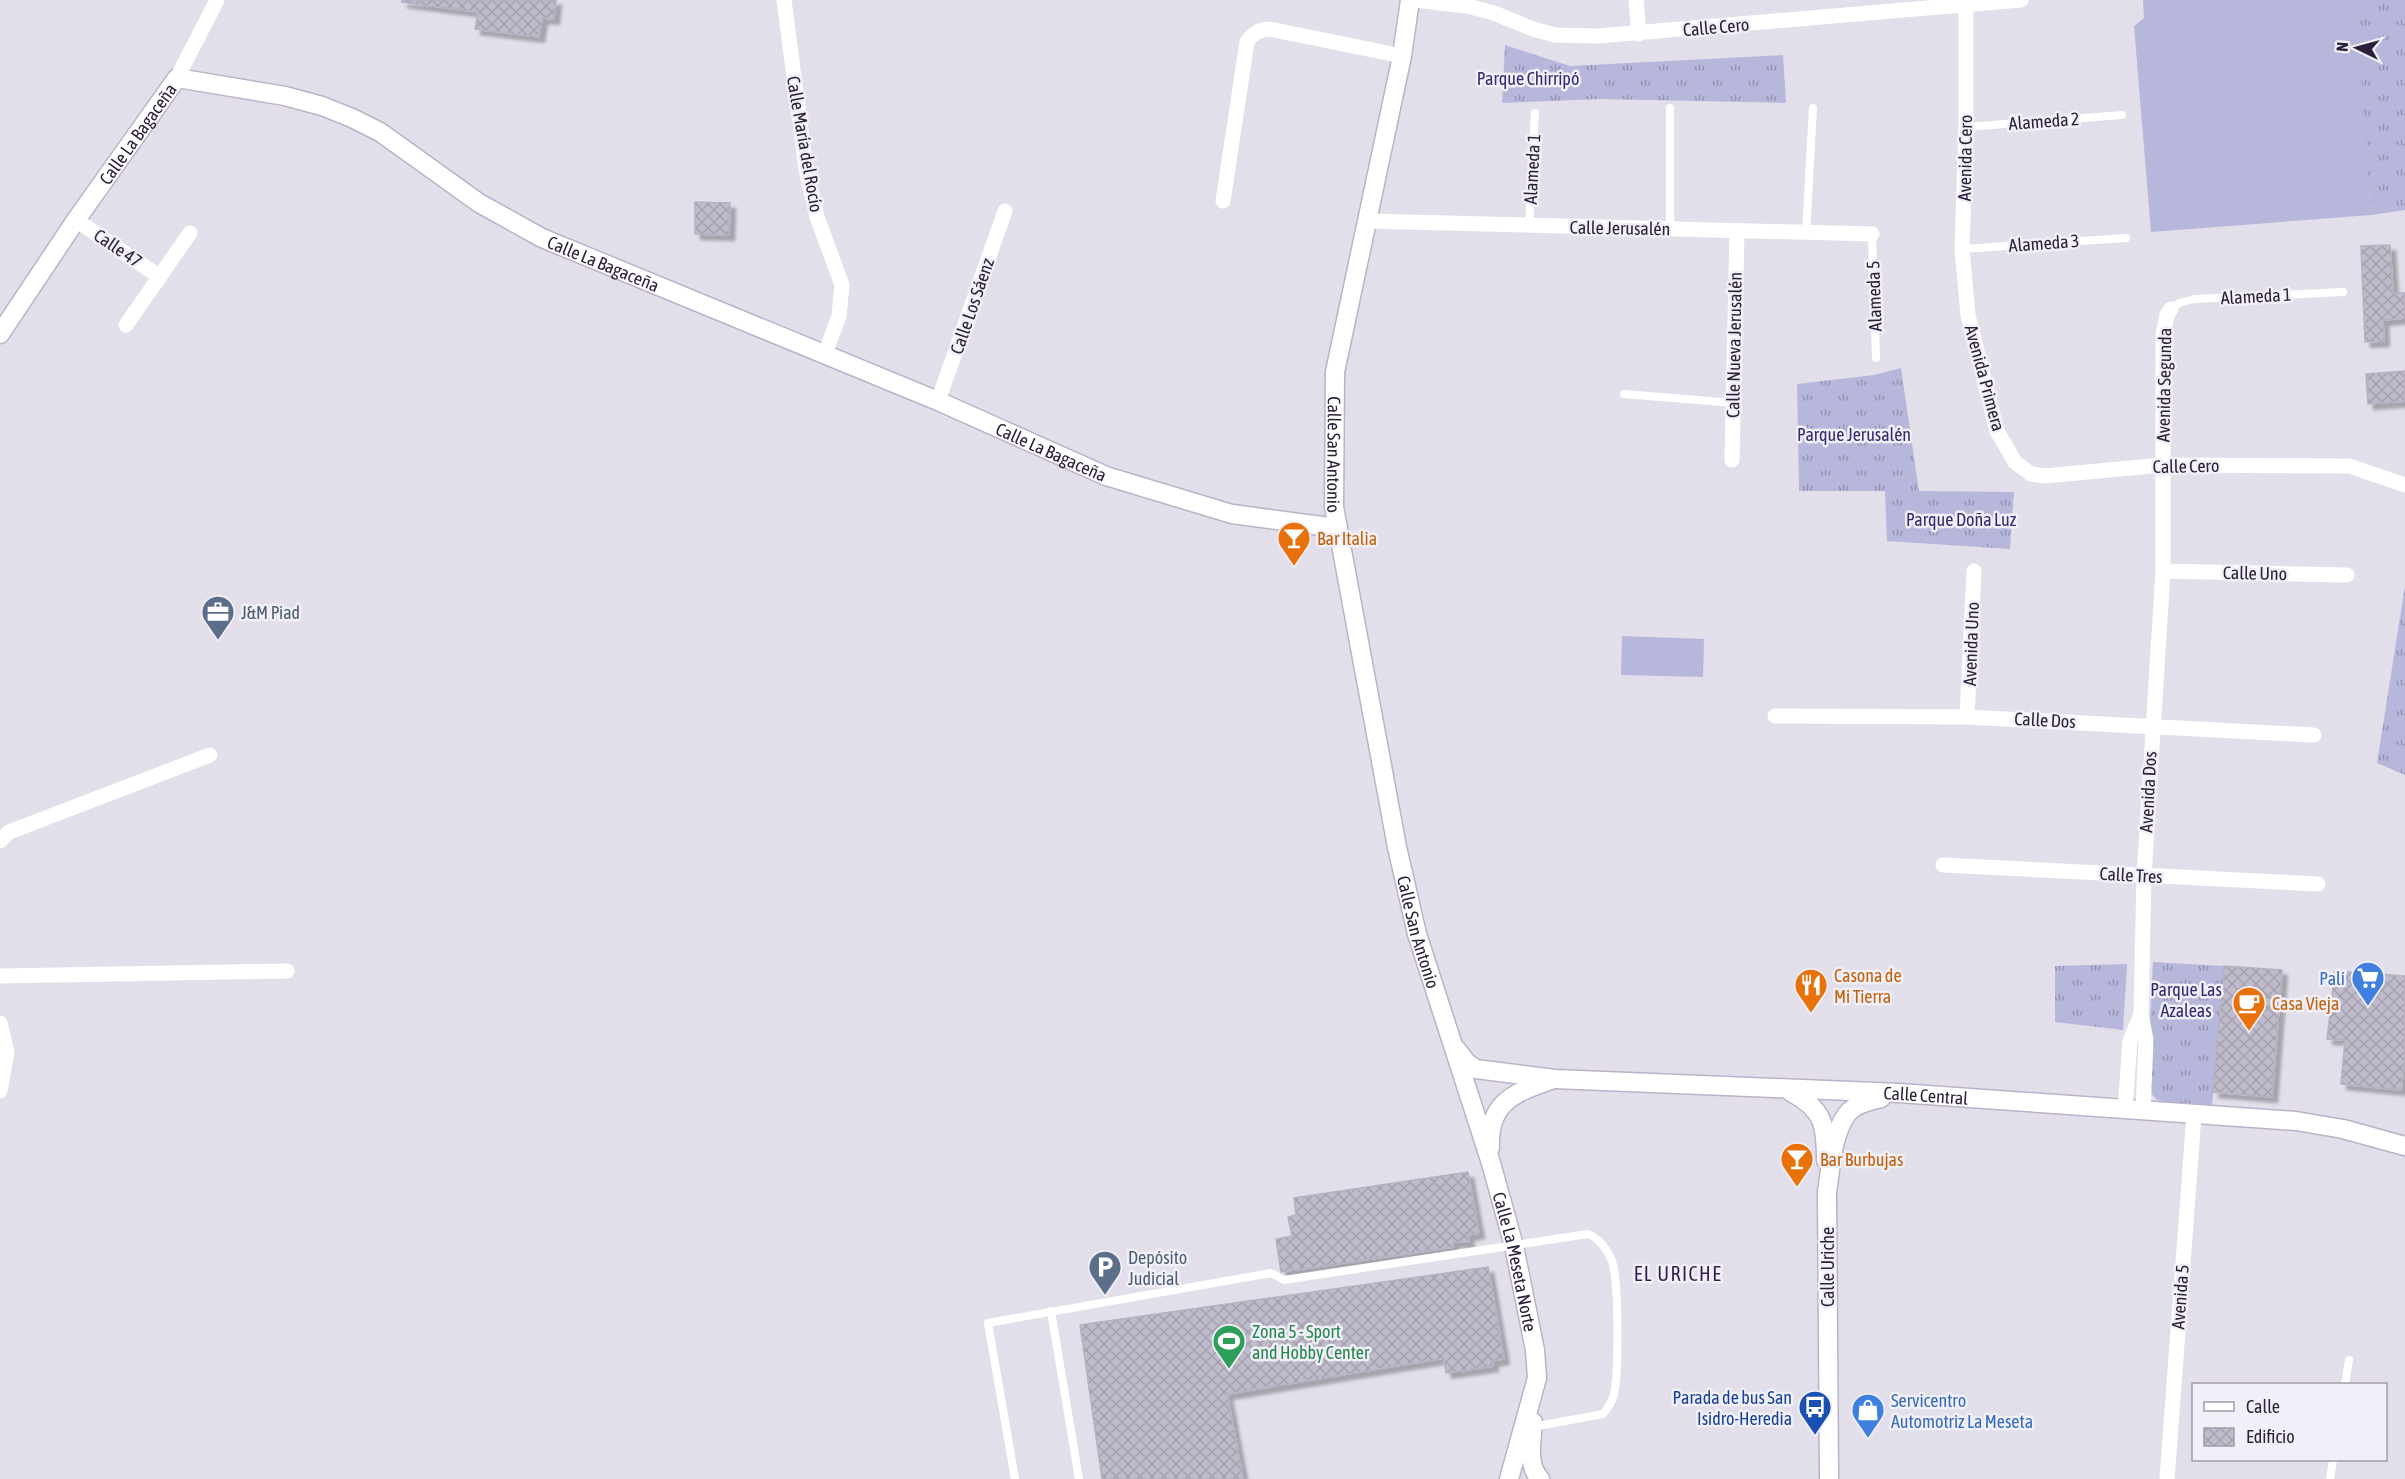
<svg xmlns="http://www.w3.org/2000/svg" width="2405" height="1479" font-family="'Asap Condensed',sans-serif">
  <style>
    .grass { fill: url(#grass-tufts) }
    .garden { fill: #b7b7dc }
    .building { fill: url(#building-cross-hatch); stroke: #b7b1c4; stroke-width: 1.5; filter: url(#shadow) }
    .lines { fill: none; stroke-linecap: round; stroke-linejoin: round }
    .secondary-casing { stroke: #bbb2ca; stroke-width: 21 }
    .lane { stroke: #fff; stroke-width: 8 }
    .street { stroke: #fff; stroke-width: 15 }
    .secondary { stroke: #fff; stroke-width: 18 }
    .labels { text-anchor: middle; dominant-baseline: central; stroke-width: 5; stroke-linejoin: round; paint-order: stroke }
    .street-label { font-size: 18px; fill: #2c203a; stroke: #f1eff7 }
    .park-label { font-size: 18px; fill: #332a71; stroke: #f1eff7 }
    .food-label { font-size: 18px; fill: #c56008; stroke: #f1eff7; text-anchor: start }
    .service-label { font-size: 18px; fill: #4e5e75; stroke: #f1eff7; text-anchor: start }
    .shop-label { font-size: 18px; fill: #366cbe; stroke: #f1eff7; text-anchor: end }
    .leisure-label { font-size: 18px; fill: #27864d; stroke: #f1eff7; text-anchor: start }
    .transit-label { font-size: 18px; fill: #164399; stroke: #f1eff7; text-anchor: end }
    .neighbourhood-label { font-size: 20px; letter-spacing: 1.5px; fill: #341c4c; stroke: #f1eff7 }
  </style>
  <defs>
    <pattern id="grass-tufts" width="24" height="20" patternUnits="userSpaceOnUse" patternTransform="scale(1.5)"><rect width="24" height="20" fill="#b7b7dc"/><path d="M3 7l-1-3M5 7V3M7 7l1-3M15 17l-1-3M17 17v-4M19 17l1-3" fill="none" stroke="#9594b3"/></pattern>
    <pattern id="building-cross-hatch" width="8" height="8" patternUnits="userSpaceOnUse" patternTransform="scale(1.5)"><rect width="8" height="8" fill="#c0bbcb"/><path d="M0 0l8 8M0 8l8-8" fill="none" stroke="#a5a0af"/></pattern>
    <filter id="shadow"><feDropShadow dx="5.5" dy="5.5" stdDeviation="1.5" flood-color="#0004"/></filter>
  </defs>
  <rect width="100%" height="100%" fill="#e2dfea"/>
  <!-- grass -->
  <path class="grass" d="M 2354,0 L 2405,0 L 2405,210 L 2371,215 Z
    M 1505,45 L 1570,66 L 1783,55 L 1786,103 L 1601,99 L 1502,103 Z
    M 1901,368 L 1919,491 L 2014,492 L 2010,549 L 1887,541 L 1885,491 L 1799,491 L 1797,384 L 1874,375 Z
    M 2405,586 L 2405,775 L 2377,763 Z
    M 2153,962 L 2224,966 L 2212,1105 C 2199,1105 2163,1106 2155,1098 C 2150,1093 2149,1086 2147,1080 Z
    M 2127,964 L 2123,1030 L 2055,1022 L 2055,966 Z"/>
  <!-- garden -->
  <path class="garden" d="M 2143,0 L 2356,0 L 2371,215 L 2151,232 L 2134,26 L 2144,18 Z
    M 1622,636 L 1704,639 L 1703,677 L 1621,675 Z"/>
  <!-- building -->
  <path class="building" d="M 402,0 L 556,0 L 554,19 L 542,18 L 539,37 L 475,29 L 478,12 L 402,2 Z
    M 695,202 L 730,203 L 729,235 L 695,234 Z
    M 2390,245 L 2393,293 L 2405,293 L 2405,318 L 2383,320 L 2384,341 L 2365,342 L 2361,246 Z
    M 2405,371 L 2405,401 L 2368,404 L 2366,374 Z
    M 2224,966 L 2282,970 L 2272,1097 L 2213,1092 Z
    M 2335,971 L 2405,976 L 2405,1057 L 2401,1090 L 2341,1084 L 2345,1040 L 2327,1039 Z
    M 1468,1172 L 1479,1233 L 1468,1235 L 1469,1242 L 1453,1242 L 1453,1247 L 1281,1272 L 1276,1239 L 1292,1236 L 1288,1217 L 1296,1215 L 1294,1198 Z
    M 1488,1267 L 1504,1359 L 1492,1361 L 1493,1366 L 1446,1373 L 1444,1358 L 1227,1394 L 1243,1479 L 1102,1479 L 1080,1325 Z"/>
  <g class="lines">
    <!-- secondary casing -->
    <g class="secondary-casing">
      <g id="secondary">
        <path id="s1" d="M 1410,0 L 1402,56 L 1335,372 L 1334,507 L 1397,847 L 1417,934 L 1491,1163 L 1514,1246 L 1535,1350 L 1537,1378 L 1509,1479"/>
        <path id="s2" d="M 0,334 L 76,220 L 177,78 L 285,96 L 322,106 L 352,118 L 380,132 L 479,203 L 542,238 L 938,401 L 1106,476 L 1232,514 L 1337,528"/>
        <path id="s3" d="M 1457,1050 L 1468,1064 L 1476,1069 L 1555,1079 L 1899,1093 L 2296,1121 L 2343,1129 L 2405,1146"/>
        <path d="M 1791,1092 C 1823,1109 1826,1124 1826,1160"/>
        <path d="M 1490,1148 C 1488,1103 1513,1093 1551,1080"/>
        <path d="M 1533,1422 C 1532,1440 1526,1464 1540,1479"/>
        <path d="M 1829,1479 L 1827,1192 C 1831,1168 1832,1134 1847,1114 C 1855,1104 1869,1101 1881,1098"/>
      </g>
    </g>
    <!-- lane -->
    <path class="lane" d="M 1670,108 L 1670,229
      M 1966,127 L 2122,115
      M 1529,225 L 1535,113
      M 1806,233 L 1813,108
      M 1872,234 L 1876,358
      M 1962,249 L 2126,238
      M 2171,309 L 2179,303 L 2194,299 L 2343,292
      M 1624,394 L 1733,403
      M 1051,1311 L 1079,1479
      M 2345,1384 L 2349,1360
      M 1015,1479 L 988,1323 L 1271,1273 L 1284,1280 L 1588,1234 C 1598,1237 1608,1250 1612,1261 C 1619,1282 1619,1370 1614,1394 C 1612,1402 1608,1408 1603,1414 L 1533,1427
      M 2330,1479 L 2333,1460"/>
    <!-- street -->
    <path class="street" d="M 784,0 L 806,169 L 817,217 L 842,285 L 839,316 L 825,354
      M 1415,0 L 1467,6 L 1494,13 L 1533,29 L 1555,35 L 1598,36 L 2021,0
      M 1636,0 L 1639,34
      M 1966,0 L 1966,127 L 1962,249 L 1968,315 L 1997,431 L 2015,462 L 2031,474 L 2044,476 L 2163,465 L 2349,466 L 2405,485
      M 177,78 L 217,0
      M 1223,201 L 1247,42 C 1253,33 1258,30 1270,29 L 1402,56
      M 76,220 L 160,277
      M 1367,221 L 1872,234
      M 126,325 L 190,233
      M 938,401 L 1005,211
      M 1732,460 L 1737,231
      M 2163,571 L 2347,575
      M 1775,716 L 1967,717 L 2314,735
      M 1967,717 L 1974,571
      M 0,841 L 9,832 L 210,755
      M 1943,865 L 2318,884
      M 0,976 L 287,971
      M 0,1023 L 7,1052 L 0,1091
      M 2125,1109 L 2130,1041 L 2141,1014
      M 2143,1111 L 2146,1040 L 2141,1014 L 2144,876 L 2163,571 L 2163,335 L 2167,315 L 2171,309
      M 2167,1479 L 2194,1115"/>
    <!-- secondary -->
    <use href="#secondary" class="secondary"/>
  </g>
  <!-- icons -->
  <defs>
    <g id="bar-pin" transform="scale(1.725)"><path d="M0 17L-7.5 6A9.5 9.5 0 1 1 7.5 6Z" fill="#e8710a" stroke="#f1eff7"/><path d="M-6-5H6L.8 .8V4.5H3.5V6h-7V4.5H-.8V.8Z" fill="#fff"/></g>
    <g id="office-pin" transform="scale(1.725)"><path d="M0 17L-7.5 6A9.5 9.5 0 1 1 7.5 6Z" fill="#5c6f8a" stroke="#f1eff7"/><path d="M-6-3h4V-5.5h4V-3h4V5H-6ZM-1-4.5V-3h2v-1.5ZM-6 0V1H6V0Z" fill="#fff"/></g>
    <g id="supermarket-pin" transform="scale(1.725)"><path d="M0 17L-7.5 6A9.5 9.5 0 1 1 7.5 6Z" fill="#3f7fe0" stroke="#f1eff7"/><path d="M-6-5.5h2.5l.6 2H6L4.5 2H-2.5L-4.4-4H-6ZM-1.5 3.2a1.3 1.3 0 1 0 .1 0ZM3 3.2a1.3 1.3 0 1 0 .1 0Z" fill="#fff"/></g>
    <g id="restaurant-pin" transform="scale(1.725)"><path d="M0 17L-7.5 6A9.5 9.5 0 1 1 7.5 6Z" fill="#e8710a" stroke="#f1eff7"/><path d="M-5-6h1v4h1v-4h1v4h1v-4h1v5L-1.5 .5V6h-2V.5L-5-1ZM5-6V6H3V1.5H1.5Q1.5-4 5-6Z" fill="#fff"/></g>
    <g id="cafe-pin" transform="scale(1.725)"><path d="M0 17L-7.5 6A9.5 9.5 0 1 1 7.5 6Z" fill="#e8710a" stroke="#f1eff7"/><path d="M-5.5-4.5H6V0H3Q3 3.5 0 3.5H-2.5Q-5.5 3.5-5.5 0ZM3-3.2v2h1.7v-2ZM-6 4.5H4V6H-6Z" fill="#fff"/></g>
    <g id="parking-pin" transform="scale(1.725)"><path d="M0 17L-7.5 6A9.5 9.5 0 1 1 7.5 6Z" fill="#5c6f8a" stroke="#f1eff7"/><path d="M-3.5-5.5H1a3.5 3.5 0 0 1 0 7H-1V5.5H-3.5ZM-1-3.4V-.6H.8a1.4 1.4 0 0 0 0-2.8Z" fill="#fff"/></g>
    <g id="stadium-pin" transform="scale(1.725)"><path d="M0 17L-7.5 6A9.5 9.5 0 1 1 7.5 6Z" fill="#2e9e5b" stroke="#f1eff7"/><path d="M0-5a6.5 5 0 1 0 0 10a6.5 5 0 1 0 0-10ZM-3.5-1.8h7v3.6h-7Z" fill="#fff"/></g>
    <g id="bus-pin" transform="scale(1.725)"><path d="M0 17L-7.5 6A9.5 9.5 0 1 1 7.5 6Z" fill="#1a4fb4" stroke="#f1eff7"/><path d="M-5-6H5V4H4V6H2V4H-2V6H-4V4H-5ZM-3.5-4V0h7V-4ZM-3.5 1.2v1.5H-2V1.2ZM2 1.2v1.5H3.5V1.2Z" fill="#fff"/></g>
    <g id="shop-pin" transform="scale(1.725)"><path d="M0 17L-7.5 6A9.5 9.5 0 1 1 7.5 6Z" fill="#3f7fe0" stroke="#f1eff7"/><path d="M-5-2.5h2.3a2.7 3.5 0 0 1 5.4 0H5L5.5 6h-11ZM-1.5-2.5h3a1.5 2.3 0 0 0-3 0Z" fill="#fff"/></g>
  </defs>
  <g fill-rule="evenodd">
    <use href="#bar-pin" x="1294" y="538"/>
    <use href="#office-pin" x="218" y="612"/>
    <use href="#supermarket-pin" x="2368" y="978"/>
    <use href="#restaurant-pin" x="1811" y="985"/>
    <use href="#cafe-pin" x="2249" y="1003"/>
    <use href="#bar-pin" x="1797" y="1159"/>
    <use href="#parking-pin" x="1105" y="1267"/>
    <use href="#stadium-pin" x="1229" y="1341"/>
    <use href="#bus-pin" x="1815" y="1407"/>
    <use href="#shop-pin" x="1868" y="1410"/>
  </g>
  <g class="labels">
    <!-- street labels -->
    <g class="street-label">
      <text transform="translate(1716 27) rotate(-5)">Calle Cero</text>
      <text transform="translate(2044 121) rotate(-4)">Alameda 2</text>
      <text stroke="none"><textPath href="#s2" startOffset="243">Calle La Bagaceña</textPath></text>
      <text transform="translate(805 144) rotate(80)">Calle María del Rocío</text>
      <text transform="translate(1965 158) rotate(-89)">Avenida Cero</text>
      <text transform="translate(1532 169) rotate(-87)">Alameda 1</text>
      <text transform="translate(1620 228) rotate(1)">Calle Jerusalén</text>
      <text transform="translate(2044 243) rotate(-4)">Alameda 3</text>
      <text transform="translate(118 248) rotate(34)">Calle 47</text>
      <text stroke="none"><textPath href="#s2" startOffset="783">Calle La Bagaceña</textPath></text>
      <text transform="translate(1874 296) rotate(-92)">Alameda 5</text>
      <text transform="translate(2256 296) rotate(-3)">Alameda 1</text>
      <text transform="translate(972 306) rotate(-71)">Calle Los Sáenz</text>
      <text transform="translate(1734 345) rotate(-89)">Calle Nueva Jerusalén</text>
      <text transform="translate(1985 378) rotate(75)">Avenida Primera</text>
      <text transform="translate(2164 385) rotate(-89)">Avenida Segunda</text>
      <text stroke="none"><textPath href="#s2" startOffset="1269">Calle La Bagaceña</textPath></text>
      <text stroke="none"><textPath href="#s1" startOffset="462">Calle San Antonio</textPath></text>
      <text transform="translate(2186 466) rotate(-1)">Calle Cero</text>
      <text transform="translate(2255 573) rotate(1)">Calle Uno</text>
      <text transform="translate(1971 644) rotate(-88)">Avenida Uno</text>
      <text transform="translate(2045 720) rotate(3)">Calle Dos</text>
      <text transform="translate(2148 792) rotate(-87)">Avenida Dos</text>
      <text transform="translate(2131 875) rotate(3)">Calle Tres</text>
      <text stroke="none"><textPath href="#s1" startOffset="948">Calle San Antonio</textPath></text>
      <text stroke="none"><textPath href="#s3" startOffset="478">Calle Central</textPath></text>
      <text stroke="none"><textPath href="#s1" startOffset="1292">Calle La Meseta Norte</textPath></text>
      <text transform="translate(1827 1267) rotate(-90)">Calle Uriche</text>
      <text transform="translate(2180 1297) rotate(-86)">Avenida 5</text>
    </g>
    <!-- park labels -->
    <g class="park-label">
      <text x="1528" y="78">Parque Chirripó</text>
      <text x="1854" y="434">Parque Jerusalén</text>
      <text x="1961" y="519">Parque Doña Luz</text>
      <text x="2186" y="989">Parque Las<tspan x="2186" dy="21">Azaleas</tspan></text>
    </g>
    <!-- food labels -->
    <g class="food-label">
      <text x="1317" y="538">Bar Italia</text>
      <text x="1834" y="975">Casona de<tspan x="1834" dy="21">Mi Tierra</tspan></text>
      <text x="2272" y="1003">Casa Vieja</text>
      <text x="1820" y="1159">Bar Burbujas</text>
    </g>
    <!-- service labels -->
    <g class="service-label">
      <text x="241" y="612">J&amp;M Piad</text>
      <text x="1128" y="1257">Depósito<tspan x="1128" dy="21">Judicial</tspan></text>
    </g>
    <!-- shop labels -->
    <g class="shop-label">
      <text x="2345" y="978">Palí</text>
      <text x="1891" y="1400" text-anchor="start">Servicentro<tspan x="1891" dy="21">Automotriz La Meseta</tspan></text>
    </g>
    <!-- leisure labels -->
    <g class="leisure-label">
      <text x="1252" y="1331">Zona 5 - Sport<tspan x="1252" dy="21">and Hobby Center</tspan></text>
    </g>
    <!-- transit labels -->
    <g class="transit-label">
      <text x="1792" y="1397">Parada de bus San<tspan x="1792" dy="21">Isidro-Heredia</tspan></text>
    </g>
    <!-- neighbourhood labels -->
    <g class="neighbourhood-label">
      <text x="1678" y="1273">EL URICHE</text>
    </g>
  </g>
  <!-- legend -->
  <rect x="2192" y="1383" width="195" height="78" fill="#f1eff7" stroke="#a29cab" stroke-width="1.5"/>
  <rect x="2204" y="1402" width="30" height="9" fill="#ffffff" stroke="#a29cab" stroke-width="1.5"/>
  <text x="2246" y="1413" font-size="18" fill="#2c203a">Calle</text>
  <rect x="2204" y="1428" width="30" height="18" fill="url(#building-cross-hatch)" stroke="#a29cab" stroke-width="1.5"/>
  <text x="2246" y="1443" font-size="18" fill="#2c203a">Edificio</text>
  <!-- north arrow -->
  <g transform="translate(2357 48) rotate(275)" stroke="#f1eff7" stroke-width="4.5" paint-order="stroke">
  <path d="M0-4.5L10 22L0 15L-10 22Z" fill="#2c203a"/>
  <text y="-9" font-size="16" font-weight="bold" text-anchor="middle" fill="#2c203a">N</text>
  </g>
</svg>
